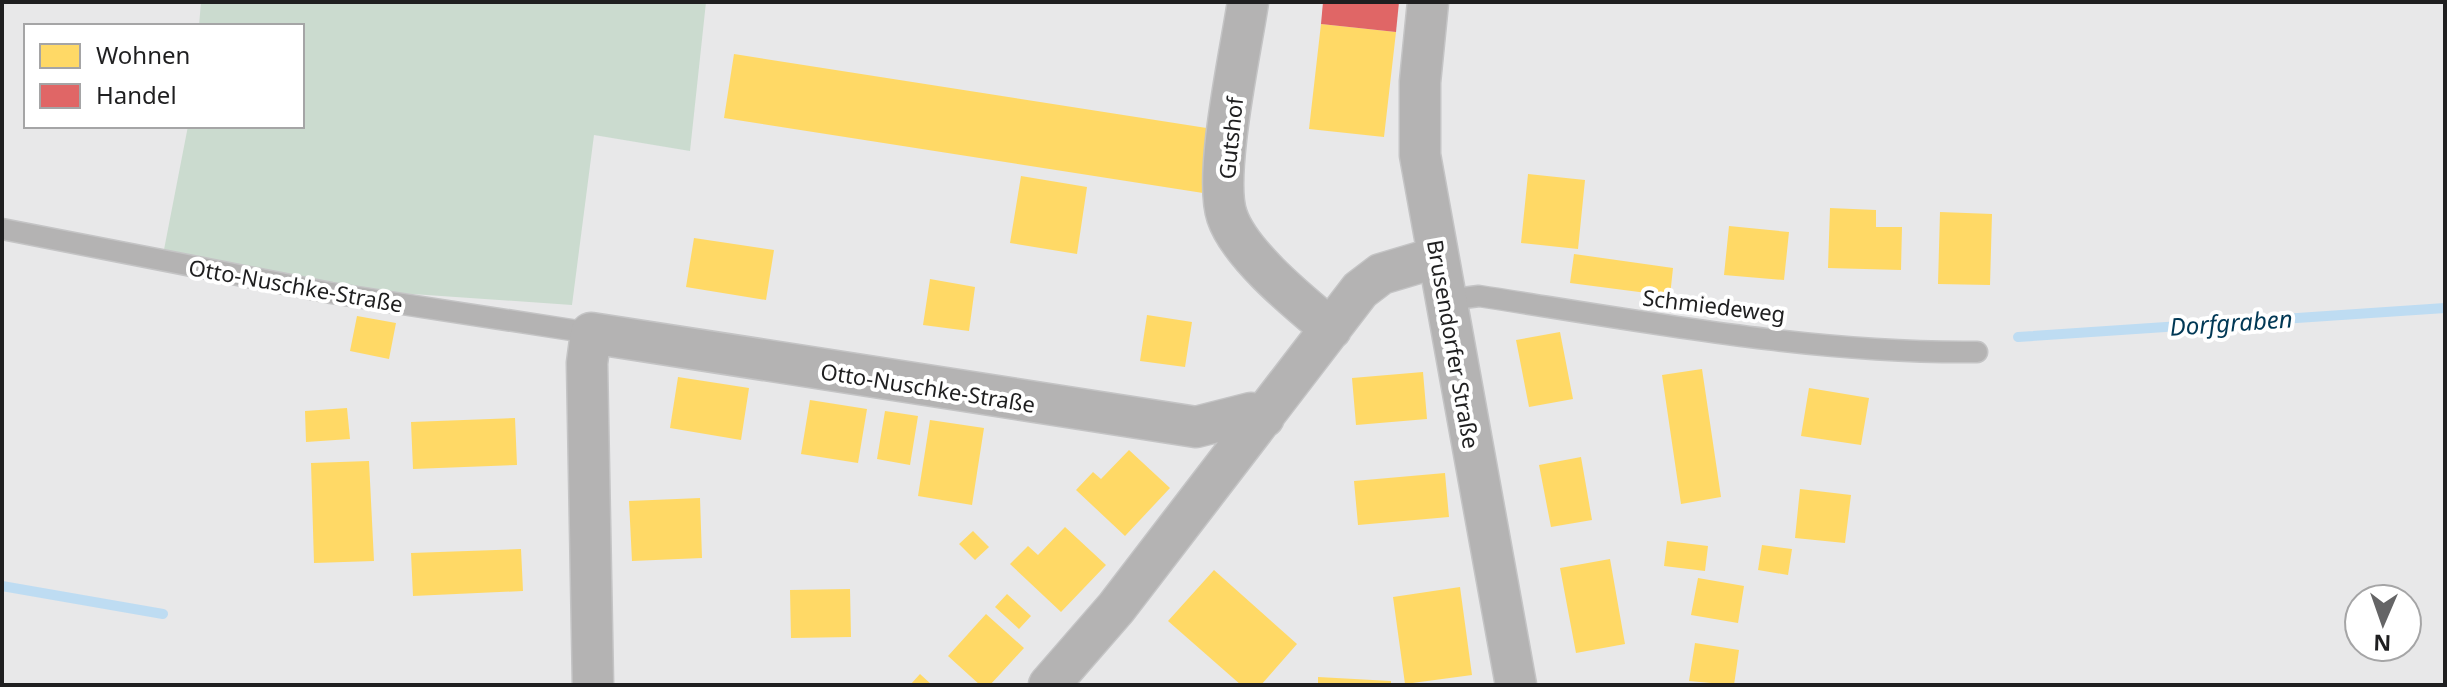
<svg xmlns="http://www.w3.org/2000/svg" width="2447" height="687" font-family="'Noto Sans',sans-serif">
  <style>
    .green { fill: #cbdbcf }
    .homes { fill: #ffd966 }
    .shops { fill: #e06666 }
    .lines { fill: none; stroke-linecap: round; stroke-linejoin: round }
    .stream { stroke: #bedcf2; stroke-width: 10 }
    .service-casing { stroke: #c4c4c5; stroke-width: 23 }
    .minor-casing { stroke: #c4c4c5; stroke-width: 43 }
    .service { stroke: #b4b3b3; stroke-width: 20 }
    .minor { stroke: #b4b3b3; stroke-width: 40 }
    .labels { text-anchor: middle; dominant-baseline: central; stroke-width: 8; stroke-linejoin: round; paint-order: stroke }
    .street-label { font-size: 22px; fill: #1f1f20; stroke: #fff }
    .water-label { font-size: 24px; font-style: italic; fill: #003855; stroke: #fff }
  </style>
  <rect width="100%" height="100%" fill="#e8e8e9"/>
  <!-- green -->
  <path class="green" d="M 201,2 L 706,2 L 690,151 L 594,135 L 572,305 L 296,286 L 162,260 L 188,126 L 302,126 L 302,26 L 199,26 Z"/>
  <!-- homes -->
  <path class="homes" d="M 1321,24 L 1396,32 L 1384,137 L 1309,129 Z
    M 734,54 L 1213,129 L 1203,193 L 724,118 Z
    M 1528,174 L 1585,180 L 1578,249 L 1521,243 Z
    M 1021,176 L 1087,187 L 1077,254 L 1010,243 Z
    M 1830,208 L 1876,210 L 1876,227 L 1902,227 L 1901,270 L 1828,268 Z
    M 1940,212 L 1992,214 L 1990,285 L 1938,284 Z
    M 1729,226 L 1789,232 L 1784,280 L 1724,275 Z
    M 694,238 L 774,250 L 766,300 L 686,287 Z
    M 1574,254 L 1673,268 L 1670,296 L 1570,283 Z
    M 930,279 L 975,287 L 969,331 L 923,325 Z
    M 1147,315 L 1192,322 L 1185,367 L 1140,361 Z
    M 357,316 L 396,323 L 389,359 L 350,351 Z
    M 1560,332 L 1573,399 L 1529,407 L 1516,340 Z
    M 1702,369 L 1721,497 L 1681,504 L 1662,375 Z
    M 1423,372 L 1427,419 L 1356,425 L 1352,378 Z
    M 678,377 L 749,388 L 741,440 L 670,428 Z
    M 1809,388 L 1869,398 L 1861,445 L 1801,436 Z
    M 810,400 L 867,409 L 858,463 L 801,454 Z
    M 347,408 L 350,439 L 306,442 L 305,411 Z
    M 885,411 L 918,416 L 910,465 L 877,459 Z
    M 515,418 L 517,465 L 413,469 L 411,422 Z
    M 930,420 L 984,428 L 972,505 L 918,496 Z
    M 1129,450 L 1170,488 L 1125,536 L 1076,490 L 1093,472 L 1101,479 Z
    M 1581,457 L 1592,520 L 1551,527 L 1539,465 Z
    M 369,461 L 374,561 L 314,563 L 311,463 Z
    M 1445,473 L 1449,517 L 1358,525 L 1354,481 Z
    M 1800,489 L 1851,495 L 1845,543 L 1795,538 Z
    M 700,498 L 702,558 L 632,561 L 629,501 Z
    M 1065,527 L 1106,565 L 1061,612 L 1010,564 L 1028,546 L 1038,555 Z
    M 973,531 L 989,547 L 975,560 L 959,544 Z
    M 1667,541 L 1708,546 L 1705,571 L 1664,566 Z
    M 1762,545 L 1792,549 L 1788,575 L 1758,570 Z
    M 521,549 L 523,591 L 413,596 L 411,553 Z
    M 1610,559 L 1625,644 L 1576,653 L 1560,568 Z
    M 1214,570 L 1297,644 L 1261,685 L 1241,685 L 1168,621 Z
    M 1698,578 L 1744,586 L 1738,623 L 1691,615 Z
    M 1460,587 L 1472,675 L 1405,684 L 1393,597 Z
    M 850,589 L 851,637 L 791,638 L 790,590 Z
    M 1007,594 L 1031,616 L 1019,629 L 995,607 Z
    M 986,614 L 1024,648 L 990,685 L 980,685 L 948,656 Z
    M 1695,643 L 1739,650 L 1734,685 L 1689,681 Z
    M 920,674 L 932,685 L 910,685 Z
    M 1318,677 L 1391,681 L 1391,685 L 1318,685 Z"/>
  <!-- shops -->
  <path class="shops" d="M 1323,2 L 1399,2 L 1396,32 L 1321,24 Z"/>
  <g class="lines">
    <!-- stream -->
    <path class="stream" d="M 2018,337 L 2445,308
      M 2,586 L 163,614"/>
    <!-- service casing -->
    <g class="service-casing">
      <path id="service" d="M 2,229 L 331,293 L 591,333
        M 1447,300 L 1479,296 C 1641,321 1813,354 1977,352"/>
    </g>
    <!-- minor casing -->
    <g class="minor-casing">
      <path id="minor" d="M 1248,2 C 1241,50 1213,175 1227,216 C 1240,255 1300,303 1331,329
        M 1428,2 L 1420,82 L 1420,155 L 1516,685
        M 593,685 L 587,363 L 591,333 L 1196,427 L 1251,413 L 1264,417
        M 1049,685 L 1116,608 L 1360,290 L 1381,274 L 1438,257"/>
    </g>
    <!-- service -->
    <use href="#service" class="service"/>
    <!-- minor -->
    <use href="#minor" class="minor"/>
  </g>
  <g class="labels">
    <!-- street labels -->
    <g class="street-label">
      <text transform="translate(1230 138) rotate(-84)">Gutshof</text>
      <text transform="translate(296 285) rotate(10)">Otto-Nuschke-Straße</text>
      <text transform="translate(1714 305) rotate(7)">Schmiedeweg</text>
      <text transform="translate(1454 344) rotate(80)">Brusendorfer Straße</text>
      <text transform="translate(928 387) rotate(9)">Otto-Nuschke-Straße</text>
    </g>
    <!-- water labels -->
    <g class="water-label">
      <text transform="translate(2231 322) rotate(-4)">Dorfgraben</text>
    </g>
  </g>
  <!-- border -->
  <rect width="2447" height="687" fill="none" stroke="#1f1f20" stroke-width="8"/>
  <!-- legend -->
  <rect x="24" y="24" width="280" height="104" fill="#ffffff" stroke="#a5a5a6" stroke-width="2"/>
  <rect x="40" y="44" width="40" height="24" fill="#ffd966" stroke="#a5a5a6" stroke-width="2"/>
  <text x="96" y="64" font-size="24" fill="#1f1f20">Wohnen</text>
  <rect x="40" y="84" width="40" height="24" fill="#e06666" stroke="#a5a5a6" stroke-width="2"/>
  <text x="96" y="104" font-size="24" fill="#1f1f20">Handel</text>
  <!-- north arrow -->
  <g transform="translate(2383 623) rotate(182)"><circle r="38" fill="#ffffff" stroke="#a5a5a6" stroke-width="2"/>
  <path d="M0-6L14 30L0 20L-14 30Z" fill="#656566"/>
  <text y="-12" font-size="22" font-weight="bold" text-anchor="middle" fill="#1f1f20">N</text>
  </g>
</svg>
